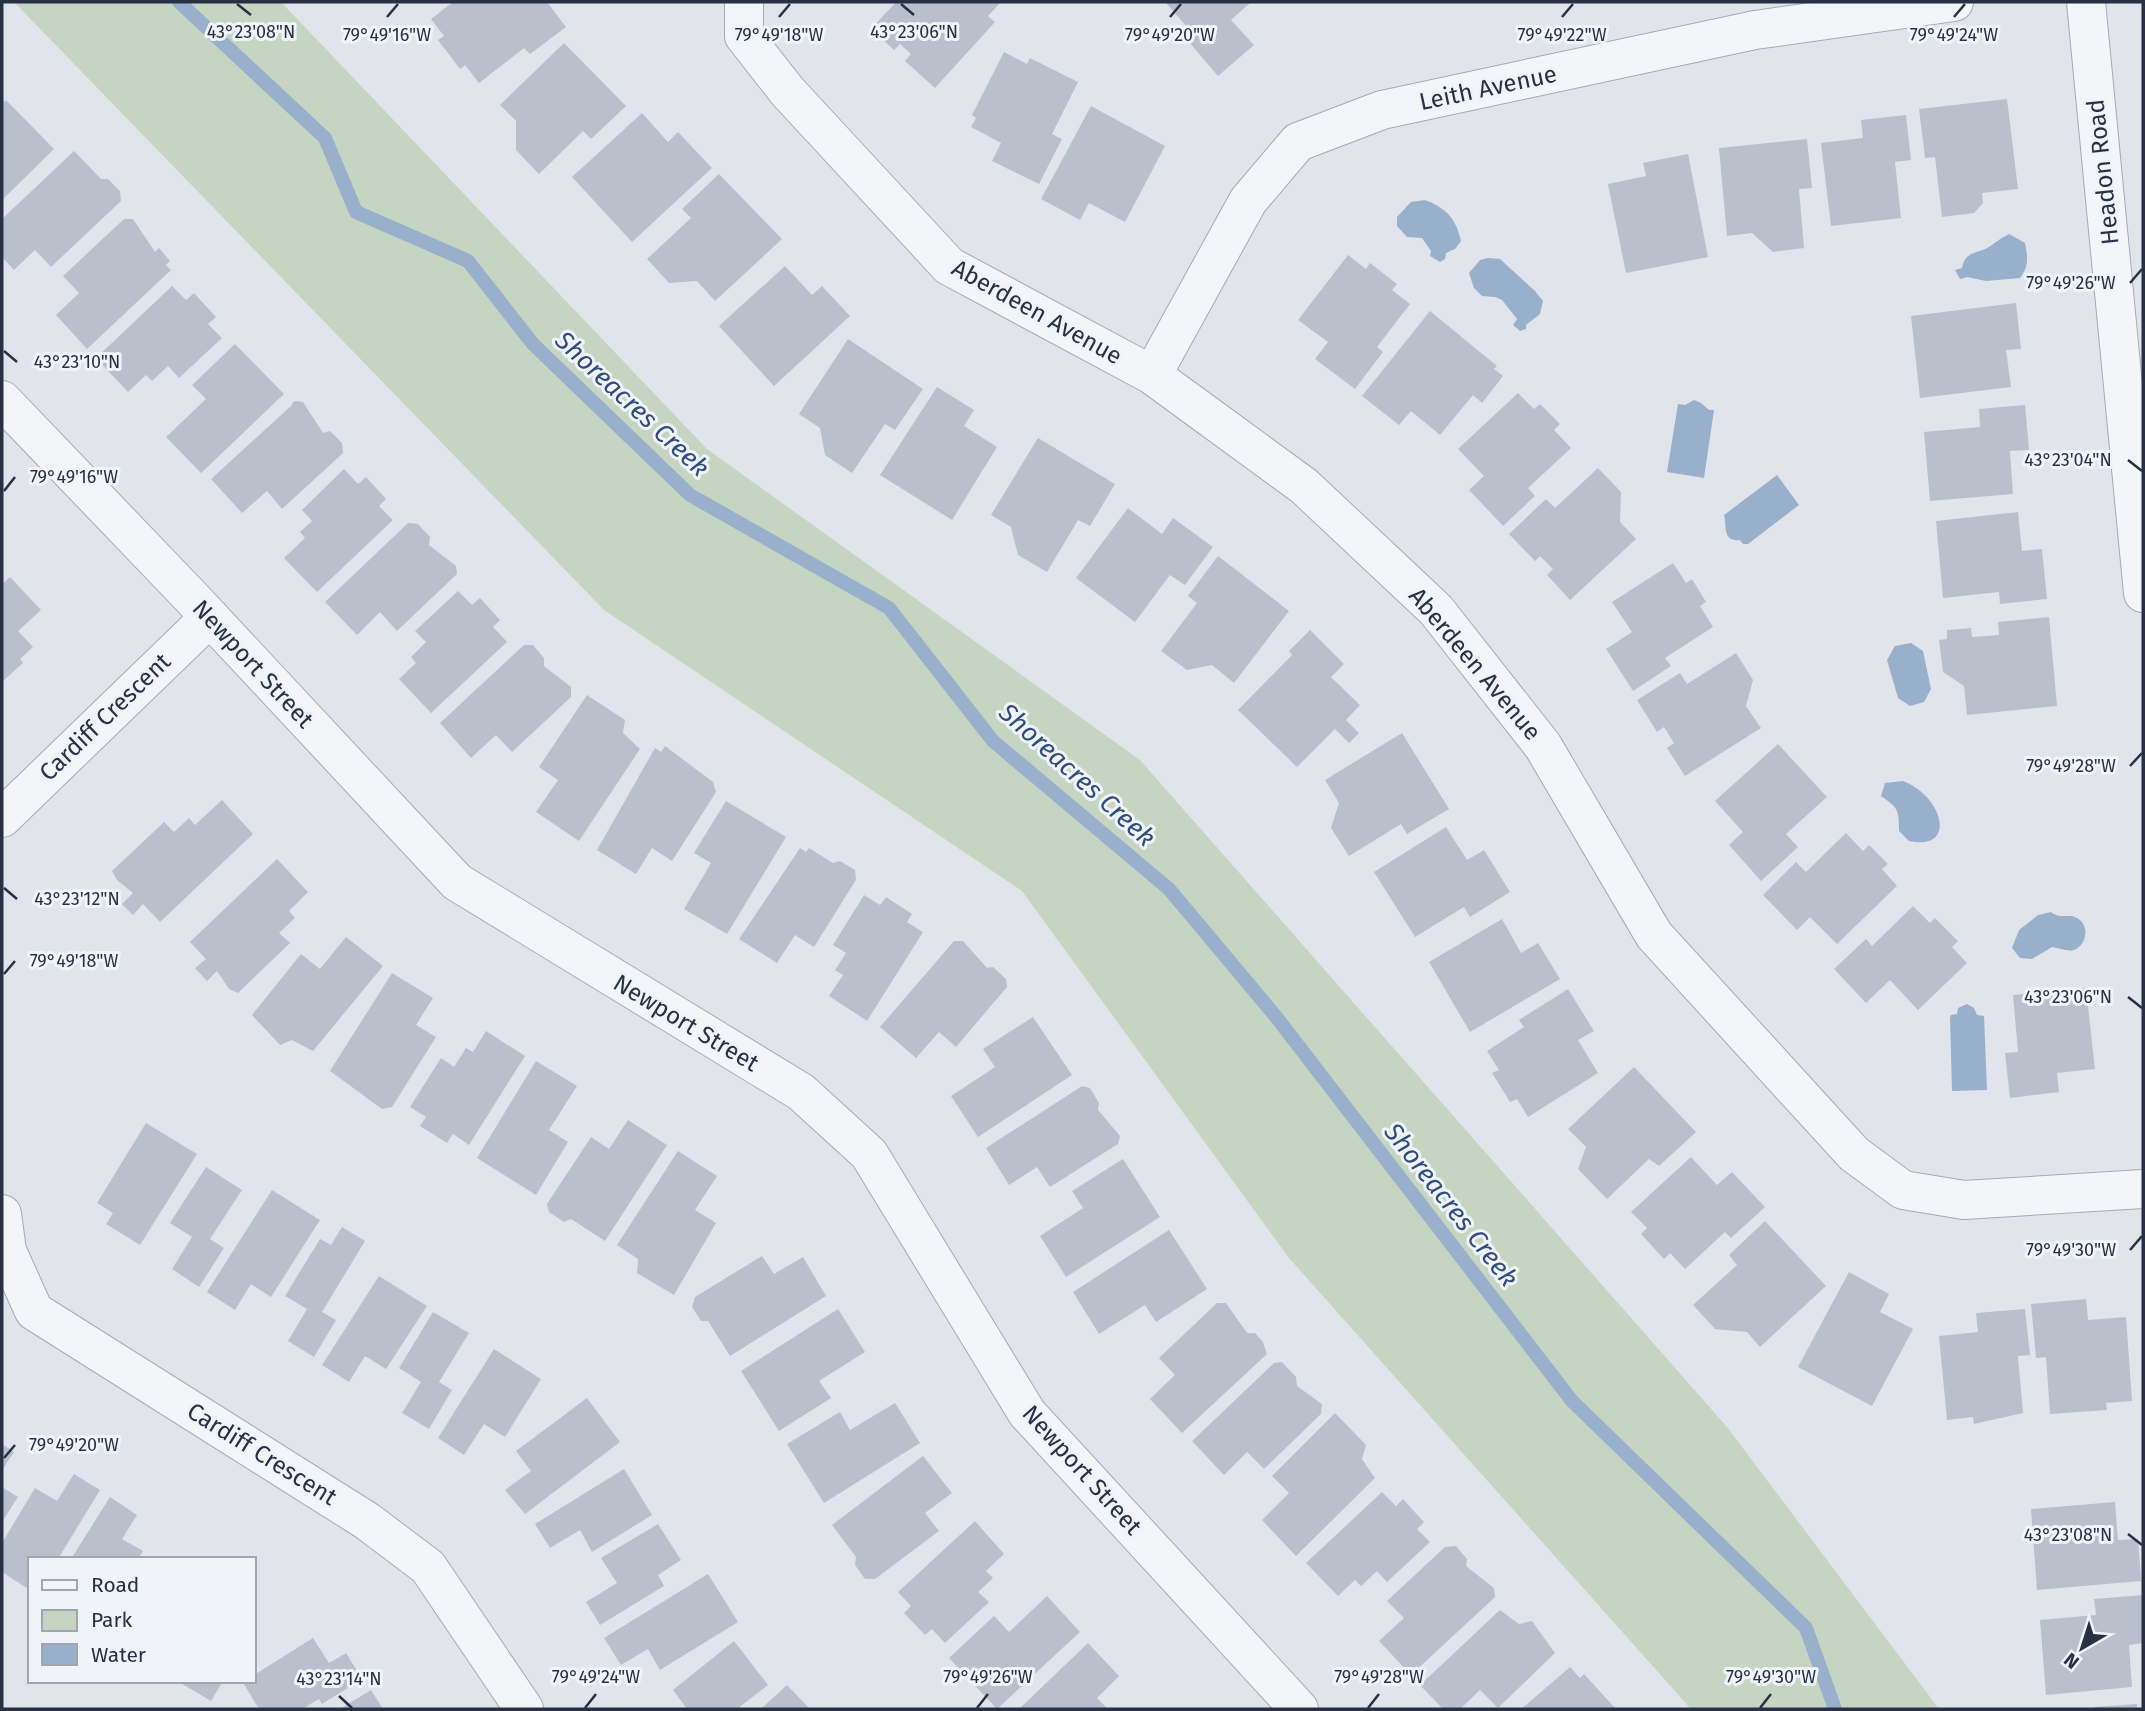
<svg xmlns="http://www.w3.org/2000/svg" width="2145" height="1711" font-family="'Fira Sans',sans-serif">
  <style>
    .green { fill: #c5d5c1 }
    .water { fill: #99b0cd }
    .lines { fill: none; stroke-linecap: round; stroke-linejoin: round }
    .stream { stroke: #99b0cd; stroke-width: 14 }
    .building { fill: #bac0cb }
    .minor-casing { stroke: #a6aab5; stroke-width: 40 }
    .minor { stroke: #f4f5f8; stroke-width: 38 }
    .ticks { fill: none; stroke: #283043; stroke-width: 2.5 }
    .labels { text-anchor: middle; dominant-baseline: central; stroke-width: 6; stroke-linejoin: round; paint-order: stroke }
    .street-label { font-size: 24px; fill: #283043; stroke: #f0f3f8 }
    .water-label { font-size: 26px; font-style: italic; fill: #2f4d7a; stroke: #f0f3f8 }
    .ticks-label { font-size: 18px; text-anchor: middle; fill: #283043; stroke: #f0f3f8; stroke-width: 6; stroke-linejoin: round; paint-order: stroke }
  </style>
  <rect width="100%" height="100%" fill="#e1e4ea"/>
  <!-- green -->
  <path class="green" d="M 14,2 L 281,2 L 707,449 L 1140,760 L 1727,1427 L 1939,1709 L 1691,1709 L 1289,1258 L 1022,891 L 604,610 Z"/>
  <!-- water -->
  <path class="water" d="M 1425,200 C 1446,208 1456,218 1461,241 L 1455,249 L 1446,253 L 1445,259 L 1440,262 L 1430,256 L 1431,251 L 1422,238 L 1407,237 L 1397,226 L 1397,217 L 1411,202 Z
    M 2009,234 L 2025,243 C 2028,258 2029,266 2020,278 L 1986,281 L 1967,277 L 1960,279 L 1955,270 L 1962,268 C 1965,251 1977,254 1989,247 C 1996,242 2001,238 2009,234 Z
    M 1488,258 L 1500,259 L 1535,291 L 1543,301 L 1540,314 L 1526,325 L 1526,329 L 1520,331 L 1513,325 L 1517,319 L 1502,300 L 1495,297 L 1482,296 L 1474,288 L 1469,273 L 1480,260 Z
    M 1694,400 L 1701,403 L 1709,410 L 1714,410 L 1704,478 L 1667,472 L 1678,404 L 1685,405 Z
    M 1777,475 L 1799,505 L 1748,544 L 1743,544 L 1740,540 C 1722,542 1727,526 1724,515 Z
    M 1911,643 L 1923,651 L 1931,689 L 1924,702 L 1910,706 L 1898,698 L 1887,660 L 1895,646 Z
    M 1903,781 C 1943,796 1958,851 1909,841 L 1899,831 C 1899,809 1898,808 1881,796 L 1885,783 Z
    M 2051,912 C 2061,920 2069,913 2077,918 C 2090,925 2087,945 2074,950 C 2067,952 2059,948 2052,947 L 2032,959 L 2020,958 L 2012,948 L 2019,930 L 2038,915 Z
    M 1967,1004 L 1974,1008 L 1977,1015 L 1984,1016 L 1987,1090 L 1952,1091 L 1950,1018 L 1951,1015 L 1957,1014 L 1958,1008 Z"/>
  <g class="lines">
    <!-- stream -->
    <path class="stream" d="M 179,2 L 325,138 L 356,212 L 468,261 L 533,344 L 690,495 L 889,608 L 993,741 L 1169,889 L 1277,1018 L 1572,1401 L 1806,1628 L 1835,1709"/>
  </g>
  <!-- building -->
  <path class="building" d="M 453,2 L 547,2 L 566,27 L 530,54 L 524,48 L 479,83 L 465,65 L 460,69 L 438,40 L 444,36 L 431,19 Z
    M 896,2 L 1001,2 L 988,16 L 995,22 L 935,88 L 905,61 L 911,54 L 900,44 L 894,50 L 871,29 Z
    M 1165,2 L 1251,2 L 1231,20 L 1254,45 L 1218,76 L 1189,42 L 1195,36 Z
    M 564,43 L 626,106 L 591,139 L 583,131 L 539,174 L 516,150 L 516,121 L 500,105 Z
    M 1004,52 L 1027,64 L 1030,58 L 1078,82 L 1052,134 L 1062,139 L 1039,184 L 992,161 L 1001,143 L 971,127 L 976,118 L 972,115 Z
    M 2007,99 L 2018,189 L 1982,193 L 1983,203 L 1974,213 L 1942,217 L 1935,157 L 1925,158 L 1919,109 Z
    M 6,100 L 54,149 L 2,200 L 2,104 Z
    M 1091,106 L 1165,146 L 1125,222 L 1089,203 L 1080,220 L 1041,199 Z
    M 642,113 L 668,142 L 678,132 L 712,168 L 632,242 L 572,177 Z
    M 1906,115 L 1911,160 L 1895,162 L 1901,218 L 1831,226 L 1821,143 L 1863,138 L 1861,120 Z
    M 1807,139 L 1812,188 L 1799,189 L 1804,248 L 1773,252 L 1752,233 L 1727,236 L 1719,148 Z
    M 74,151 L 101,179 L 108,179 L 120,191 L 121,201 L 51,267 L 35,250 L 14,270 L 2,257 L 2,219 Z
    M 1688,154 L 1708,257 L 1626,273 L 1608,184 L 1646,176 L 1643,163 Z
    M 719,174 L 782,239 L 715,301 L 697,281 L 669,283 L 647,259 L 691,218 L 682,209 Z
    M 124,219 L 133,219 L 155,252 L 159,248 L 170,261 L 166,265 L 171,270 L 87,349 L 56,315 L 79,293 L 63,276 Z
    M 1348,255 L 1366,269 L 1370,263 L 1397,284 L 1392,290 L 1410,304 L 1377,347 L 1383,352 L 1355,389 L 1315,359 L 1328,342 L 1298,320 Z
    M 785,266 L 812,295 L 822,286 L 850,316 L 774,386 L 719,326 Z
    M 172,286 L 186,300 L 194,293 L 216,317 L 208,324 L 222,338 L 179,378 L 168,366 L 152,381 L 146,375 L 128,392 L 96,358 Z
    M 2016,303 L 2021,349 L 2006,350 L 2011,387 L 1920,398 L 1911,316 Z
    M 1430,311 L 1497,366 L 1494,369 L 1503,376 L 1482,403 L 1473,395 L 1440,435 L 1411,411 L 1399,425 L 1362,396 Z
    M 848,339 L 923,389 L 895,430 L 885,424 L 852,473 L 825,455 L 820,428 L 799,414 Z
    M 235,344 L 284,394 L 201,473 L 166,437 L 206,399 L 192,385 Z
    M 937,387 L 974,410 L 964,426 L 997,447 L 952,520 L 880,475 Z
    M 1518,393 L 1534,409 L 1540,404 L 1560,424 L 1554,430 L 1571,448 L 1528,488 L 1535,496 L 1503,526 L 1469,490 L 1484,476 L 1458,449 Z
    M 294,401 L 303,402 L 323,433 L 330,431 L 342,443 L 343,453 L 282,509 L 267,491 L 242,513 L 211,479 L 291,406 Z
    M 2025,405 L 2029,450 L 2010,451 L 2013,494 L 1930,501 L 1924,432 L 1980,427 L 1979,409 Z
    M 1038,438 L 1115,484 L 1090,526 L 1078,520 L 1047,572 L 1018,555 L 1011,527 L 991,515 Z
    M 1598,468 L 1621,492 L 1620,522 L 1636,539 L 1570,600 L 1547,575 L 1553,569 L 1540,556 L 1535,561 L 1509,534 L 1546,499 L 1555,508 Z
    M 344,469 L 358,484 L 366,477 L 386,499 L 379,506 L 393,520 L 317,592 L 284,558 L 305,538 L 300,532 L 312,521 L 302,510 Z
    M 1128,508 L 1162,534 L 1173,518 L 1213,547 L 1185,585 L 1170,575 L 1135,622 L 1076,578 Z
    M 2018,512 L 2022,551 L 2042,549 L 2047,599 L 2000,604 L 1999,592 L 1943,598 L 1936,521 Z
    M 408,523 L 418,524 L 430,537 L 429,545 L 456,566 L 457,574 L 397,631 L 380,612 L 357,635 L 325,602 Z
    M 1218,556 L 1289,611 L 1234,683 L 1212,665 L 1187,670 L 1161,651 L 1197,603 L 1188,596 Z
    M 1673,563 L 1686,583 L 1692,579 L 1706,602 L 1700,606 L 1713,627 L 1665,658 L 1671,666 L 1633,691 L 1606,649 L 1632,632 L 1612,602 Z
    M 10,577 L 41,610 L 18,631 L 33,647 L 20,659 L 23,663 L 2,682 L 2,584 Z
    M 458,591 L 472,605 L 480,598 L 500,620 L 493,627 L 507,642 L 431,713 L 399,679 L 416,663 L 411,657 L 426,642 L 415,631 Z
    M 2049,617 L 2057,706 L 1967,715 L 1964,686 L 1943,672 L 1939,640 L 1947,639 L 1947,630 L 1971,628 L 1972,637 L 1999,635 L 1998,622 Z
    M 1310,630 L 1344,664 L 1331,677 L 1360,705 L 1346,720 L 1359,733 L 1349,743 L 1335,729 L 1297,767 L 1238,710 L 1292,655 L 1289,651 Z
    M 524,645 L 533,645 L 544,658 L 544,666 L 571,687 L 571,697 L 512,752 L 496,735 L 471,758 L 440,723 Z
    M 1736,653 L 1753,680 L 1746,706 L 1761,728 L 1685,776 L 1667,748 L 1674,743 L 1664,727 L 1657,732 L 1637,700 L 1680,673 L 1687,684 Z
    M 587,695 L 625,720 L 623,733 L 640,749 L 579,841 L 536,812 L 558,780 L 539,767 Z
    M 1402,733 L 1449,809 L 1407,834 L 1401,824 L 1349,856 L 1331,828 L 1339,803 L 1325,780 Z
    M 1778,744 L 1827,797 L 1786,834 L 1798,847 L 1761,881 L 1729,845 L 1743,832 L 1715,801 Z
    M 665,746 L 713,782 L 716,792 L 672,861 L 652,848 L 636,874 L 597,850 L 655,748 L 661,752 Z
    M 222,800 L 253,834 L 160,922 L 143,904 L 133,915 L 122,904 L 133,893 L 117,880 L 112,871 L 164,822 L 174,832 L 189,818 L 195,825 Z
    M 726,801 L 786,837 L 727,934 L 684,909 L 711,863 L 694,853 Z
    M 1446,827 L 1467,860 L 1484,850 L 1510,892 L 1470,917 L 1464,907 L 1415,937 L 1374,872 Z
    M 1846,833 L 1863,851 L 1869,845 L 1888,864 L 1882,869 L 1897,886 L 1837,944 L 1810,917 L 1797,930 L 1763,895 L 1796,862 L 1806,872 Z
    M 800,848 L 806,852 L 809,848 L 833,863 L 840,861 L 855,870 L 856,880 L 814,947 L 795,935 L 777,963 L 739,939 Z
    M 277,859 L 308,892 L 289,911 L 295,918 L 279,933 L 290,943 L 238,993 L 229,989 L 217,971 L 207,981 L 195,968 L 206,959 L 190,942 Z
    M 864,895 L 880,905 L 886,897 L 912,914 L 907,922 L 923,932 L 867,1021 L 829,996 L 843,975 L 835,970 L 846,953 L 833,945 Z
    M 1913,906 L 1930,923 L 1935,918 L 1958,941 L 1952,947 L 1967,963 L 1918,1010 L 1890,980 L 1866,1003 L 1834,969 L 1866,939 L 1872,946 Z
    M 1502,919 L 1521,953 L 1538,943 L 1560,979 L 1470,1032 L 1429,962 Z
    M 346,937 L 383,966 L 313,1051 L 292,1040 L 280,1045 L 252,1015 L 301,954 L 320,969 Z
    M 954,941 L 963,941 L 987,968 L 993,967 L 1006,979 L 1007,987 L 956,1047 L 939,1032 L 916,1058 L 880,1027 Z
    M 392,973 L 433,998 L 416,1025 L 436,1037 L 392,1107 L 382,1109 L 330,1071 Z
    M 2086,988 L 2095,1069 L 2057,1073 L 2059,1092 L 2010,1098 L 2005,1053 L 2018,1052 L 2013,995 Z
    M 1568,989 L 1594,1031 L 1578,1040 L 1598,1073 L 1528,1117 L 1517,1099 L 1510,1102 L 1492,1073 L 1499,1070 L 1487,1051 L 1524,1027 L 1519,1020 Z
    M 1033,1017 L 1072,1075 L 978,1137 L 951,1096 L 995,1067 L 983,1049 Z
    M 486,1031 L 525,1056 L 469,1145 L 453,1134 L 447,1143 L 420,1126 L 426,1117 L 410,1107 L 441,1058 L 454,1067 L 466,1048 L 473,1052 Z
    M 536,1061 L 577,1086 L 549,1130 L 568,1142 L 536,1195 L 477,1158 Z
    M 1634,1067 L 1696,1132 L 1659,1166 L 1649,1159 L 1607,1199 L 1578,1169 L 1586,1147 L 1568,1129 Z
    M 1082,1086 L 1090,1088 L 1099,1103 L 1098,1110 L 1120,1136 L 1118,1144 L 1050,1187 L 1037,1167 L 1009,1185 L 986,1148 Z
    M 628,1120 L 667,1145 L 605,1241 L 571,1219 L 564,1222 L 549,1212 L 547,1204 L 591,1137 L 609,1149 Z
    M 146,1123 L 197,1154 L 140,1245 L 106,1224 L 113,1213 L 97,1203 Z
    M 678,1151 L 717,1176 L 695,1210 L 716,1223 L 674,1295 L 637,1273 L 638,1259 L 617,1245 Z
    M 1691,1157 L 1717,1185 L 1732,1172 L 1765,1207 L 1731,1238 L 1725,1232 L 1685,1269 L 1670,1253 L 1664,1259 L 1641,1234 L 1647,1228 L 1631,1212 Z
    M 1123,1159 L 1160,1217 L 1066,1277 L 1040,1236 L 1083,1208 L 1072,1191 Z
    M 206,1167 L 242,1190 L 210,1239 L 224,1248 L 199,1287 L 172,1269 L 192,1237 L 170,1223 Z
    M 272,1190 L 320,1220 L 271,1297 L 251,1284 L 235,1310 L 207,1292 Z
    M 1765,1221 L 1826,1286 L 1760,1347 L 1747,1332 L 1715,1329 L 1693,1305 L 1737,1265 L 1729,1255 Z
    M 342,1227 L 365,1241 L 322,1312 L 336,1320 L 314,1357 L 288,1341 L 307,1309 L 285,1296 L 320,1239 L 331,1245 Z
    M 1169,1230 L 1207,1289 L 1156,1322 L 1145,1305 L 1099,1334 L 1073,1292 Z
    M 762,1256 L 774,1274 L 803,1257 L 826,1296 L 730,1356 L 708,1321 L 701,1321 L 692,1307 L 695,1297 Z
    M 1849,1272 L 1889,1294 L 1880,1312 L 1913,1329 L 1872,1406 L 1798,1367 Z
    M 379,1276 L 427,1306 L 386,1369 L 365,1356 L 349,1382 L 322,1365 Z
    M 2086,1299 L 2088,1320 L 2126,1317 L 2132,1401 L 2106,1403 L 2107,1410 L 2050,1414 L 2046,1357 L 2036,1358 L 2031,1304 Z
    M 1217,1303 L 1226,1303 L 1247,1333 L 1255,1333 L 1263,1342 L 1267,1354 L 1182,1433 L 1150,1399 L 1175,1375 L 1159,1358 Z
    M 838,1309 L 865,1352 L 819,1381 L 831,1398 L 779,1431 L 741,1371 Z
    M 2025,1309 L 2030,1355 L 2018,1356 L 2023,1413 L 1974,1424 L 1973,1417 L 1947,1420 L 1939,1336 L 1978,1332 L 1976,1313 Z
    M 433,1312 L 469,1333 L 439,1382 L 452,1390 L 429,1429 L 402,1413 L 421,1382 L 399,1368 Z
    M 494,1349 L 541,1379 L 505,1437 L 484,1424 L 464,1455 L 438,1438 Z
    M 1282,1362 L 1296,1377 L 1297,1386 L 1322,1404 L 1321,1414 L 1264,1469 L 1247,1452 L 1224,1475 L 1192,1441 L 1274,1363 Z
    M 587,1398 L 620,1442 L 525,1514 L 505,1490 L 531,1471 L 516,1451 Z
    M 895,1403 L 920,1443 L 824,1503 L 787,1444 L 840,1412 L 850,1430 Z
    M 1335,1413 L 1366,1445 L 1362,1459 L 1375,1478 L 1296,1556 L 1262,1520 L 1289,1493 L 1272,1476 Z
    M 2,1444 L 14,1452 L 2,1470 Z
    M 923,1456 L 952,1493 L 925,1513 L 939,1531 L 875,1579 L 865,1579 L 855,1565 L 856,1557 L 832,1525 Z
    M 624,1469 L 652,1515 L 592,1552 L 580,1530 L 550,1548 L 535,1524 Z
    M 74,1474 L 100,1490 L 58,1559 L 30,1559 L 30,1590 L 2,1572 L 2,1543 L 35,1488 L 57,1501 Z
    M 2,1487 L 18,1497 L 2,1522 Z
    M 1382,1492 L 1396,1506 L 1403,1499 L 1424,1522 L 1417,1529 L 1430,1542 L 1387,1582 L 1377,1571 L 1361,1586 L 1355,1580 L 1338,1596 L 1306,1563 Z
    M 110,1497 L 137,1515 L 122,1539 L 143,1551 L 138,1559 L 71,1559 Z
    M 2115,1502 L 2118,1540 L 2138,1539 L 2141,1581 L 2037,1590 L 2031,1509 Z
    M 975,1521 L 1004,1554 L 986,1571 L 993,1578 L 978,1592 L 989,1602 L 945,1643 L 932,1629 L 925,1635 L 904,1613 L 911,1606 L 898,1592 Z
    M 658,1524 L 681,1560 L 658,1575 L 664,1586 L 600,1625 L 586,1602 L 617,1583 L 601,1558 Z
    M 1456,1546 L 1467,1559 L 1466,1566 L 1494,1588 L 1495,1597 L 1411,1675 L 1379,1641 L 1404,1618 L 1387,1601 L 1445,1547 Z
    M 708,1574 L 738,1622 L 660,1670 L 648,1649 L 621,1665 L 604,1638 Z
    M 2143,1595 L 2143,1643 L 2129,1645 L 2132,1687 L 2046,1695 L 2040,1620 L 2096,1615 L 2094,1599 Z
    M 1047,1596 L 1080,1632 L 997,1709 L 949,1658 L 994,1616 L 1009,1632 Z
    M 1500,1610 L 1519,1624 L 1532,1621 L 1555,1653 L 1498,1708 L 1480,1690 L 1460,1709 L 1443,1709 L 1420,1685 Z
    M 313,1638 L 329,1663 L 346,1653 L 362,1679 L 322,1704 L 319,1699 L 302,1709 L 259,1709 L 242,1681 L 254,1681 L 254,1675 Z
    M 734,1641 L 768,1685 L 737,1709 L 687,1709 L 673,1690 Z
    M 1088,1643 L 1119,1676 L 1097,1698 L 1108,1709 L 1019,1709 Z
    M 1570,1667 L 1580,1678 L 1584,1674 L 1616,1709 L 1521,1709 Z
    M 177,1681 L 223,1681 L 211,1701 Z
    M 787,1685 L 810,1709 L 761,1709 Z
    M 371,1690 L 383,1709 L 340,1709 Z
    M 2137,1704 L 2137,1709 L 2094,1709 L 2094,1707 Z"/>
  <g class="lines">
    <!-- minor casing -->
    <g class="minor-casing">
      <path id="minor" d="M 744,2 L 744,36 L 787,91 L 949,266 L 1152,375 L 1304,486 L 1436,610 L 1543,746 L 1654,935 L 1854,1154 L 1903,1190 L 1964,1200 L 2143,1189
        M 2086,2 L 2143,593
        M 1152,375 L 1248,201 L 1298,142 L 1382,110 L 1755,30 L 1954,2
        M 2,400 L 192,598 L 457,882 L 801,1092 L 869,1154 L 1027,1413 L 1299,1709
        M 2,818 L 210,617
        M 2,1214 L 7,1251 L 34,1311 L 367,1521 L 428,1567 L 524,1709"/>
    </g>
    <!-- minor -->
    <use href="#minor" class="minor"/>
  </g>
  <!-- ticks -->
  <path class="ticks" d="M 237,4 L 251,15M 901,4 L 914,15M 387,17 L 398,4M 779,17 L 790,4M 1170,17 L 1181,4M 1562,17 L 1573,4M 1954,17 L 1965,4M 2130,283 L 2142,269M 4,351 L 17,362M 2128,460 L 2142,471M 4,491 L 15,477M 2130,766 L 2142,753M 4,888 L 17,899M 4,974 L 15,961M 2128,997 L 2142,1008M 2130,1250 L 2142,1236M 4,1458 L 15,1445M 2128,1534 L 2142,1545M 339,1696 L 352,1708M 585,1708 L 596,1694M 977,1708 L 988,1694M 1368,1708 L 1379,1694M 1760,1708 L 1771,1694"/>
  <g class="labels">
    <!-- street labels -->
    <g class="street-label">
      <text transform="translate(1488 88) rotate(-12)">Leith Avenue</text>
      <text transform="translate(2103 172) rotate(-96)">Headon Road</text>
      <text transform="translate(1037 312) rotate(29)">Aberdeen Avenue</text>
      <text transform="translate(253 664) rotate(47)">Newport Street</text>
      <text transform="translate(1475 664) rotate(50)">Aberdeen Avenue</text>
      <text transform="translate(105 717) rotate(-44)">Cardiff Crescent</text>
      <text transform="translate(686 1023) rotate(31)">Newport Street</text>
      <text transform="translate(262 1454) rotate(32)">Cardiff Crescent</text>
      <text transform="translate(1082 1470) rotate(48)">Newport Street</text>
    </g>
    <!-- water labels -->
    <g class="water-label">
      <text transform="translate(632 404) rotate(43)">Shoreacres Creek</text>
      <text transform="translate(1077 775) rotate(42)">Shoreacres Creek</text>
      <text transform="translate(1451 1205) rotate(52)">Shoreacres Creek</text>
    </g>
  </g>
  <g class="ticks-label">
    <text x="251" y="38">43°23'08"N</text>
    <text x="914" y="38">43°23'06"N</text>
    <text x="387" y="41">79°49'16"W</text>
    <text x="779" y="41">79°49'18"W</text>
    <text x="1170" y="41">79°49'20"W</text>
    <text x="1562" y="41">79°49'22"W</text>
    <text x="1954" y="41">79°49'24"W</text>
    <text x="2071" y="289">79°49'26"W</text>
    <text x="77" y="368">43°23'10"N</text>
    <text x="2068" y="466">43°23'04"N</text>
    <text x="74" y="483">79°49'16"W</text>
    <text x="2071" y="772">79°49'28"W</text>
    <text x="77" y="905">43°23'12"N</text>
    <text x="74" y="967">79°49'18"W</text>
    <text x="2068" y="1003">43°23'06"N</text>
    <text x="2071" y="1256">79°49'30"W</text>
    <text x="74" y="1451">79°49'20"W</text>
    <text x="2068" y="1541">43°23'08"N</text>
    <text x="596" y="1683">79°49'24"W</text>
    <text x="988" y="1683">79°49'26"W</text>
    <text x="1379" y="1683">79°49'28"W</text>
    <text x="1771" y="1683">79°49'30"W</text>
    <text x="339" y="1685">43°23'14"N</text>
  </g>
  <!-- border -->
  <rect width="2145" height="1711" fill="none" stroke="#283043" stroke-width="7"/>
  <!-- legend -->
  <rect x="28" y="1557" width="228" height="126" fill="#f0f3f8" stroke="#a0a5b0" stroke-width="2"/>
  <rect x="42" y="1580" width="35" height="10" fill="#f4f5f8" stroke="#a0a5b0" stroke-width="2"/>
  <text x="91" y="1592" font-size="21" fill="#283043">Road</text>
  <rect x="42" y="1610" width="35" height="21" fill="#c5d5c1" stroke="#a0a5b0" stroke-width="2"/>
  <text x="91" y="1627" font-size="21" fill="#283043">Park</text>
  <rect x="42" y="1644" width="35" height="21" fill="#99b0cd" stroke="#a0a5b0" stroke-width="2"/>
  <text x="91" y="1662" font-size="21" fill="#283043">Water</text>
  <!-- north arrow -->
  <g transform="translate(2082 1648) rotate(219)" stroke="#f0f3f8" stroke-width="5" paint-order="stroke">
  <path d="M0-5L12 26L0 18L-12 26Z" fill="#283043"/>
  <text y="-10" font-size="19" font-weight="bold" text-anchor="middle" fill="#283043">N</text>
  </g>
</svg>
